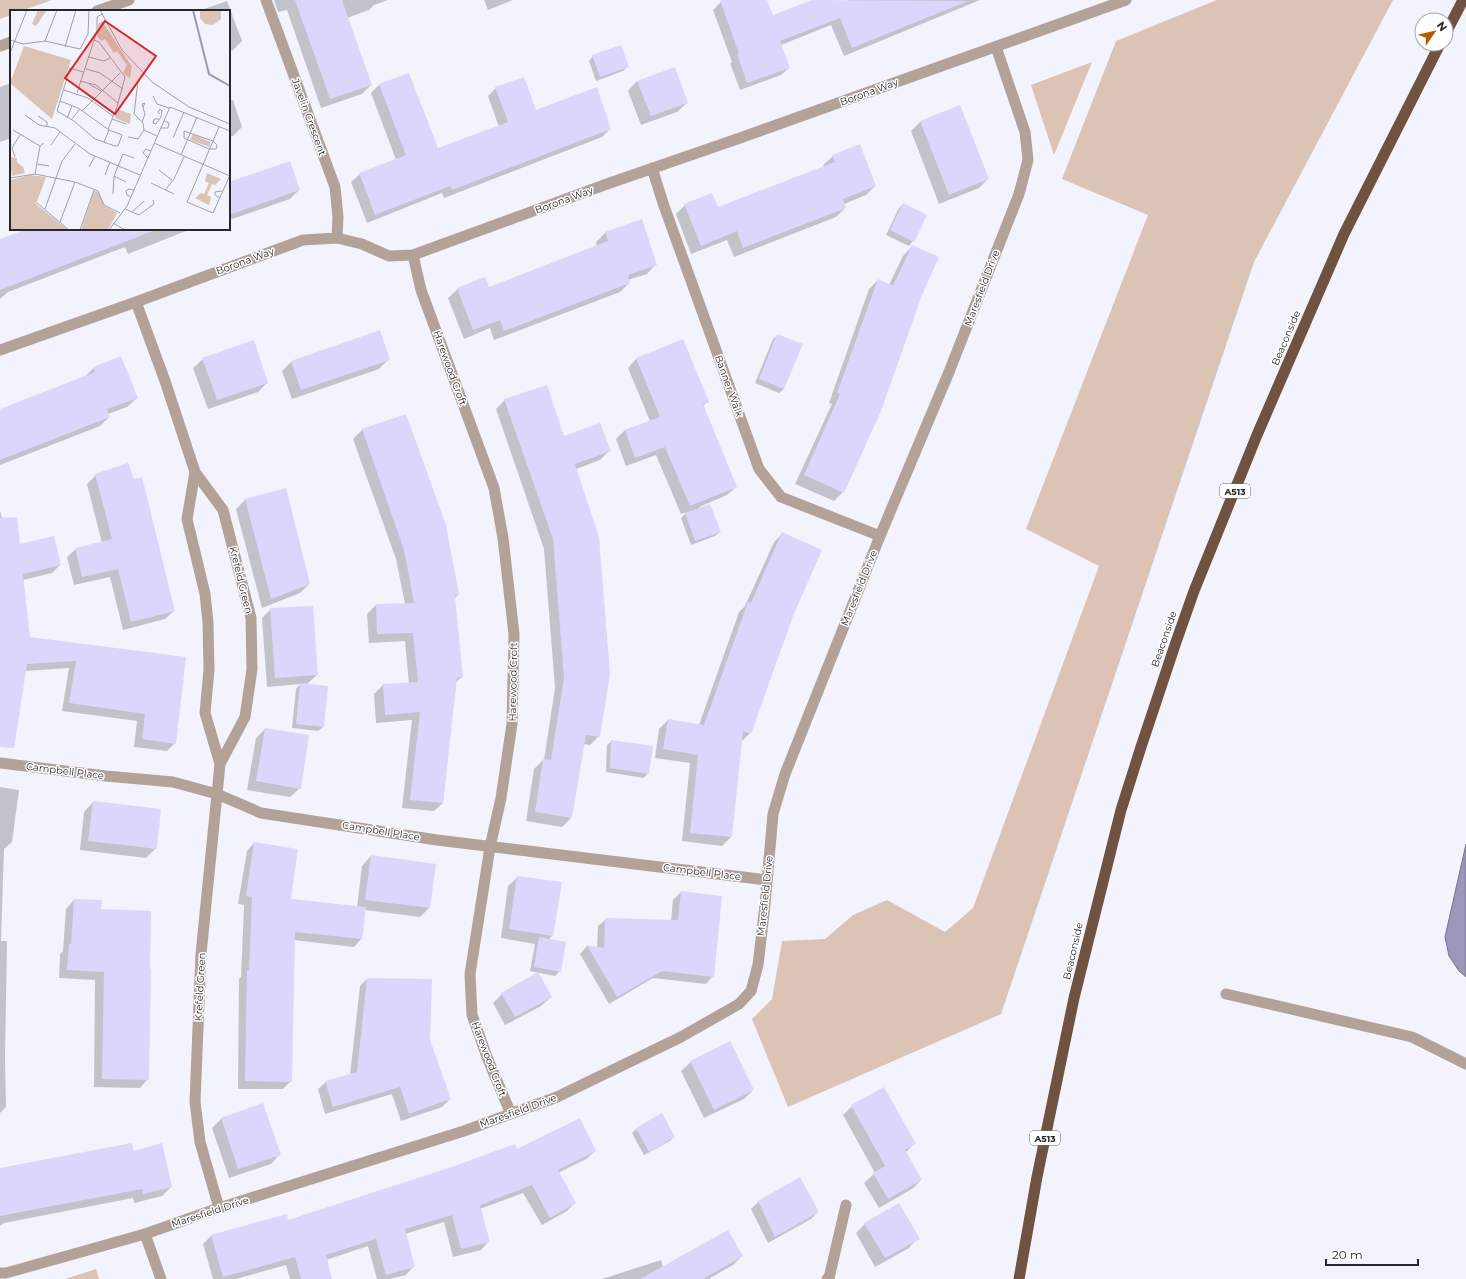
<svg xmlns="http://www.w3.org/2000/svg" width="1466" height="1279" font-family="Montserrat,sans-serif">
  <style>
    .green { fill: #dbc3b5 }
    .water { fill: #9b96bb; stroke: #787490 }
    .shadow { fill: #0003 }
    .building { fill: #dad6fc }
    .lines { fill: none; stroke-linecap: round; stroke-linejoin: round }
    .service { stroke: #b2a298; stroke-width: 11 }
    .minor { stroke: #b2a298; stroke-width: 11 }
    .trunk { stroke: #705240; stroke-width: 11 }
    .labels { text-anchor: middle; dominant-baseline: central; stroke-width: 3; stroke-linejoin: round; paint-order: stroke }
    .shield { fill: #fff; stroke: #68676a; stroke-width: 1 }
    .shield-label { font-size: 9px; font-weight: bold; fill: #27262a }
    .street-label { font-size: 10px; fill: #27262a; stroke: #fff }
    .inset-river { fill: none; stroke: #9b96bb; stroke-width: 2 }
    .inset-road { fill: none; stroke: #a1a1a9; stroke-width: 1 }
    .view { fill: #d62828; fill-opacity: 0.15; stroke: #d62828; stroke-width: 2 }
    .inset-edge { fill: none; stroke: #27262a; stroke-width: 2 }
  </style>
  <rect width="100%" height="100%" fill="#f3f3fd"/>
  <!-- green -->
  <path class="green" d="M 0,0 L 52,0 L 21,11 L 11,11 L 11,15 L 0,19 Z
    M 1217,0 L 1393,0 L 1254,262 L 1001,1014 L 788,1107 L 752,1019 L 772,999 L 782,941 L 825,939 L 853,915 L 887,900 L 945,932 L 973,908 L 1099,566 L 1026,529 L 1148,215 L 1062,179 L 1116,41 Z
    M 1092,62 L 1054,155 L 1031,85 Z
    M 96,1269 L 99,1279 L 65,1279 Z"/>
  <!-- water -->
  <path class="water" d="M 1466,844 L 1466,977 L 1459,971 L 1449,956 L 1445,937 Z"/>
  <!-- shadow -->
  <path class="shadow" d="M 274,0 L 388,0 L 374,5 L 369,10 L 347,18 L 371,85 L 362,94 L 321,108 L 287,10 L 278,12 Z
    M 484,0 L 513,0 L 488,10 Z
    M 727,0 L 766,0 L 772,16 L 815,0 L 830,0 L 833,8 L 849,0 L 980,0 L 844,56 L 831,25 L 781,45 L 789,68 L 781,75 L 740,90 L 730,63 L 732,62 L 713,10 L 721,2 Z
    M 227,1 L 242,41 L 233,50 L 229,51 L 229,11 L 198,11 Z
    M 593,56 L 628,66 L 623,71 L 596,81 L 589,61 Z
    M 408,74 L 437,149 L 499,127 L 488,96 L 496,88 L 535,111 L 610,129 L 602,137 L 444,198 L 442,193 L 367,223 L 351,182 L 360,174 L 396,160 L 371,93 L 379,85 Z
    M 637,81 L 687,103 L 677,112 L 641,125 L 628,91 Z
    M 11,83 L 11,138 L 0,142 L 0,87 Z
    M 233,100 L 242,127 L 233,136 L 229,137 L 229,101 Z
    M 960,106 L 988,179 L 979,188 L 939,204 L 911,131 L 920,122 Z
    M 833,156 L 875,186 L 866,195 L 844,204 L 845,208 L 836,217 L 734,257 L 727,240 L 691,254 L 676,214 L 685,205 L 717,209 L 824,167 L 823,165 Z
    M 229,183 L 299,190 L 290,199 L 229,220 Z
    M 903,204 L 913,241 L 909,246 L 886,235 L 899,208 Z
    M 641,221 L 656,264 L 647,274 L 628,280 L 629,283 L 620,292 L 494,340 L 490,328 L 464,339 L 448,298 L 458,289 L 488,288 L 597,246 L 596,242 L 605,233 Z
    M 30,229 L 191,229 L 128,254 L 125,247 L 8,292 L 0,299 L 0,240 Z
    M 912,246 L 921,295 L 843,492 L 834,501 L 795,484 L 832,404 L 829,403 L 869,289 L 878,280 L 889,285 L 903,256 Z
    M 778,335 L 784,389 L 779,393 L 755,383 L 773,339 Z
    M 683,340 L 708,401 L 703,406 L 736,487 L 727,495 L 699,507 L 720,532 L 715,536 L 691,545 L 681,518 L 687,512 L 681,514 L 656,455 L 626,466 L 616,439 L 625,430 L 650,421 L 628,368 L 636,359 Z
    M 203,359 L 267,383 L 258,392 L 208,409 L 193,368 Z
    M 388,360 L 379,369 L 292,399 L 282,371 L 292,361 Z
    M 94,368 L 137,398 L 127,407 L 108,414 L 109,417 L 100,426 L 0,465 L 0,410 L 84,377 Z
    M 505,400 L 563,437 L 609,451 L 600,460 L 576,469 L 599,736 L 590,745 L 583,744 L 571,818 L 562,827 L 526,821 L 534,769 L 543,760 L 544,760 L 555,688 L 544,549 L 496,409 Z
    M 405,415 L 458,595 L 454,599 L 462,677 L 455,683 L 443,803 L 434,811 L 402,808 L 412,720 L 376,723 L 374,694 L 383,685 L 409,684 L 405,641 L 369,643 L 367,614 L 376,605 L 405,604 L 396,559 L 353,439 L 362,430 Z
    M 96,475 L 174,611 L 165,619 L 123,630 L 110,577 L 74,585 L 67,557 L 76,549 L 102,543 L 87,484 Z
    M 285,490 L 309,584 L 300,593 L 262,608 L 236,509 L 245,500 Z
    M 0,511 L 9,547 L 60,565 L 52,573 L 23,580 L 29,638 L 185,658 L 175,743 L 167,751 L 134,747 L 137,721 L 62,711 L 69,668 L 25,671 L 0,731 Z
    M 783,533 L 792,616 L 750,733 L 741,742 L 731,837 L 722,846 L 682,841 L 690,763 L 655,758 L 659,729 L 668,720 L 699,725 L 739,612 L 745,606 L 774,542 Z
    M 271,609 L 317,675 L 306,685 L 323,727 L 318,731 L 292,728 L 296,689 L 300,684 L 267,687 L 262,618 Z
    M 265,729 L 300,788 L 290,797 L 247,790 L 256,738 Z
    M 612,741 L 648,773 L 644,778 L 606,772 L 607,745 Z
    M 0,787 L 19,790 L 12,842 L 4,849 L 1,941 L 7,941 L 5,1060 L 6,1107 L 0,1113 Z
    M 93,802 L 156,848 L 146,858 L 80,850 L 84,812 Z
    M 254,843 L 290,899 L 357,907 L 362,866 L 371,856 L 435,865 L 429,908 L 420,917 L 365,910 L 361,939 L 354,947 L 293,940 L 291,1081 L 283,1089 L 238,1089 L 239,979 L 241,977 L 244,905 L 238,904 L 247,851 Z
    M 518,877 L 552,936 L 548,940 L 560,971 L 555,976 L 530,971 L 535,944 L 501,938 L 508,886 Z
    M 681,892 L 713,976 L 706,984 L 653,978 L 609,1004 L 580,954 L 587,946 L 597,948 L 598,926 L 606,919 L 671,921 L 673,900 Z
    M 74,900 L 100,910 L 148,1079 L 140,1088 L 94,1087 L 95,980 L 59,978 L 60,954 L 63,951 L 66,909 Z
    M 367,979 L 429,1041 L 450,1099 L 442,1107 L 401,1121 L 392,1094 L 325,1114 L 318,1089 L 326,1082 L 350,1075 L 360,986 Z
    M 502,994 L 551,997 L 541,1006 L 505,1025 L 493,1003 Z
    M 691,1062 L 753,1090 L 744,1099 L 704,1118 L 681,1071 Z
    M 263,1105 L 280,1154 L 271,1164 L 229,1178 L 212,1128 L 221,1119 Z
    M 852,1106 L 914,1144 L 906,1152 L 921,1180 L 912,1189 L 879,1208 L 864,1183 L 875,1173 L 843,1115 Z
    M 661,1114 L 674,1137 L 670,1141 L 644,1155 L 632,1133 L 636,1129 Z
    M 516,1150 L 595,1151 L 586,1159 L 558,1173 L 575,1203 L 567,1211 L 542,1225 L 523,1193 L 480,1209 L 489,1241 L 481,1250 L 453,1257 L 444,1222 L 405,1234 L 414,1266 L 406,1275 L 390,1279 L 377,1279 L 368,1246 L 326,1260 L 331,1279 L 290,1279 L 286,1265 L 236,1279 L 213,1279 L 203,1244 L 211,1236 L 287,1221 Z
    M 133,1152 L 171,1187 L 162,1196 L 134,1203 L 133,1198 L 4,1223 L 0,1226 L 0,1169 Z
    M 799,1179 L 818,1212 L 811,1219 L 768,1243 L 751,1209 L 758,1202 Z
    M 865,1224 L 918,1238 L 909,1248 L 875,1267 L 856,1233 Z
    M 742,1256 L 733,1265 L 710,1278 L 711,1279 L 602,1279 L 661,1260 L 663,1267 Z"/>
  <!-- building -->
  <path class="building" d="M 295,0 L 342,0 L 372,85 L 330,99 Z
    M 720,0 L 767,0 L 773,15 L 812,0 L 968,1 L 852,48 L 840,18 L 780,41 L 790,68 L 747,83 L 737,54 L 739,54 Z
    M 621,45 L 629,67 L 600,77 L 592,55 Z
    M 675,67 L 688,103 L 651,116 L 637,81 Z
    M 409,73 L 438,148 L 508,122 L 495,87 L 524,77 L 536,110 L 597,87 L 611,129 L 452,190 L 450,186 L 375,215 L 359,173 L 406,155 L 379,84 Z
    M 960,105 L 989,179 L 949,195 L 920,121 Z
    M 860,144 L 876,186 L 843,199 L 846,208 L 743,248 L 737,231 L 701,246 L 684,204 L 712,193 L 718,207 L 835,162 L 832,155 Z
    M 290,161 L 300,190 L 229,215 L 229,182 Z
    M 903,203 L 927,215 L 914,242 L 890,230 Z
    M 642,219 L 657,265 L 628,275 L 630,283 L 504,331 L 500,320 L 473,330 L 457,288 L 485,277 L 489,287 L 608,241 L 605,232 Z
    M 27,229 L 153,229 L 153,231 L 0,290 L 0,239 Z
    M 912,245 L 939,257 L 922,295 L 881,411 L 844,493 L 804,475 L 840,394 L 837,393 L 878,279 L 893,286 Z
    M 380,330 L 390,360 L 301,390 L 291,361 Z
    M 777,334 L 803,344 L 784,389 L 759,379 Z
    M 683,339 L 709,402 L 703,404 L 737,487 L 690,506 L 665,447 L 635,458 L 625,430 L 660,417 L 636,358 Z
    M 254,340 L 268,383 L 217,400 L 202,358 Z
    M 121,356 L 138,398 L 107,409 L 110,417 L 0,460 L 0,409 L 95,372 L 93,367 Z
    M 547,385 L 564,436 L 600,423 L 611,451 L 575,464 L 599,537 L 610,674 L 600,737 L 586,735 L 572,818 L 535,812 L 543,759 L 551,760 L 564,678 L 553,539 L 504,399 Z
    M 406,414 L 446,525 L 459,595 L 455,596 L 463,677 L 457,678 L 443,803 L 410,800 L 420,712 L 385,715 L 383,684 L 418,682 L 413,633 L 377,634 L 376,604 L 414,603 L 404,550 L 362,429 Z
    M 128,463 L 134,479 L 142,477 L 175,611 L 131,622 L 118,569 L 82,577 L 75,548 L 112,539 L 95,474 Z
    M 286,488 L 310,584 L 271,599 L 245,499 Z
    M 710,504 L 721,532 L 695,541 L 685,513 Z
    M 17,517 L 20,544 L 54,536 L 61,565 L 23,574 L 30,637 L 186,657 L 176,744 L 142,739 L 145,714 L 69,703 L 76,661 L 27,664 L 14,748 L 0,747 L 0,518 Z
    M 782,532 L 822,550 L 793,616 L 751,734 L 743,731 L 732,837 L 690,833 L 698,755 L 663,749 L 668,719 L 704,725 L 748,602 L 751,603 Z
    M 313,606 L 318,675 L 275,678 L 270,608 Z
    M 300,683 L 328,686 L 324,727 L 296,724 Z
    M 265,728 L 309,735 L 301,789 L 256,781 Z
    M 611,740 L 653,746 L 649,774 L 610,768 Z
    M 93,801 L 161,809 L 157,849 L 88,841 Z
    M 254,842 L 298,849 L 291,899 L 366,907 L 362,939 L 295,932 L 292,1082 L 245,1081 L 247,970 L 249,970 L 252,897 L 246,896 Z
    M 371,855 L 436,864 L 430,908 L 365,900 Z
    M 517,876 L 562,882 L 553,936 L 509,929 Z
    M 681,891 L 722,896 L 714,977 L 662,971 L 617,997 L 587,945 L 604,948 L 605,918 L 678,920 Z
    M 74,899 L 102,900 L 101,909 L 151,911 L 150,969 L 151,969 L 149,1080 L 102,1079 L 104,972 L 67,970 L 69,944 L 71,944 Z
    M 539,937 L 566,942 L 561,972 L 534,967 Z
    M 538,972 L 552,997 L 515,1017 L 501,993 Z
    M 367,978 L 432,979 L 430,1040 L 451,1099 L 409,1114 L 400,1087 L 333,1107 L 325,1081 L 357,1072 Z
    M 730,1041 L 754,1090 L 714,1110 L 690,1061 Z
    M 884,1087 L 916,1144 L 905,1150 L 922,1180 L 888,1199 L 873,1173 L 885,1166 L 851,1105 Z
    M 263,1103 L 281,1155 L 238,1169 L 221,1118 Z
    M 662,1113 L 675,1137 L 649,1152 L 636,1128 Z
    M 580,1118 L 596,1151 L 558,1170 L 576,1203 L 550,1218 L 532,1185 L 480,1205 L 490,1242 L 461,1249 L 452,1215 L 405,1229 L 415,1267 L 386,1275 L 376,1239 L 326,1255 L 332,1279 L 301,1279 L 295,1257 L 223,1277 L 211,1235 L 287,1214 L 288,1220 L 452,1167 L 515,1144 L 517,1149 Z
    M 132,1143 L 134,1151 L 162,1143 L 172,1187 L 143,1194 L 142,1189 L 0,1216 L 0,1168 Z
    M 800,1177 L 819,1212 L 775,1237 L 758,1201 Z
    M 899,1203 L 920,1239 L 885,1258 L 864,1223 Z
    M 728,1230 L 743,1256 L 703,1279 L 640,1279 Z"/>
  <g class="lines">
    <!-- service -->
    <path class="service" d="M 1226,994 L 1412,1037 L 1466,1064
      M 145,1234 L 161,1279
      M 829,1278 L 846,1205"/>
    <!-- minor -->
    <path class="minor" d="M 266,0 L 335,187 L 338,217 L 337,238
      M 97,11 L 129,0
      M 0,46 L 11,42
      M 652,168 L 664,206 L 759,469 L 781,497 L 880,536
      M 413,255 L 421,290 L 494,488 L 503,538 L 514,634 L 512,724 L 501,798 L 490,847 L 470,974 L 472,1015 L 487,1057 L 511,1114
      M 136,302 L 165,381 L 195,472 L 223,510 L 251,618 L 252,669 L 245,717 L 220,764
      M 0,350 L 136,302 L 303,240 L 337,238 L 362,244 L 389,256 L 413,255 L 607,184 L 740,138 L 1126,0
      M 195,472 L 187,519 L 205,594 L 208,622 L 209,670 L 205,713 L 220,764 L 201,954 L 195,1102 L 200,1142 L 219,1208
      M 0,763 L 106,776 L 173,782 L 217,794 L 261,813 L 437,840 L 767,880
      M 0,1273 L 6,1273 L 145,1234 L 219,1208 L 464,1131 L 557,1097 L 681,1037 L 739,1004 L 751,991 L 758,965 L 765,905 L 773,814 L 785,774 L 880,536 L 949,372 L 1019,194 L 1028,160 L 1025,132 L 996,47
      M 827,1279 L 829,1278"/>
    <!-- trunk -->
    <path class="trunk" d="M 1446,33 L 1463,0
      M 1019,1279 L 1037,1177 L 1074,998 L 1121,810 L 1141,747 L 1176,642 L 1194,591 L 1257,435 L 1344,234 L 1440,44"/>
  </g>
  <g class="labels">
    <!-- shield labels -->
    <g class="shield">
      <rect x="1220" y="484" width="30" height="14" rx="3"/>
      <rect x="1030" y="1131" width="30" height="14" rx="3"/>
    </g>
    <g class="shield-label">
      <text x="1235" y="491">A513</text>
      <text x="1045" y="1138">A513</text>
    </g>
    <!-- street labels -->
    <g class="street-label">
      <text transform="translate(869 92) rotate(-20)">Borona Way</text>
      <text transform="translate(309 117) rotate(70)">Javelin Crescent</text>
      <text transform="translate(564 200) rotate(-20)">Borona Way</text>
      <text transform="translate(245 261) rotate(-20)">Borona Way</text>
      <text transform="translate(982 288) rotate(-69)">Maresfield Drive</text>
      <text transform="translate(1286 338) rotate(-67)">Beaconside</text>
      <text transform="translate(450 368) rotate(70)">Harewood Croft</text>
      <text transform="translate(729 386) rotate(70)">Banner Walk</text>
      <text transform="translate(241 580) rotate(76)">Krefeld Green</text>
      <text transform="translate(859 588) rotate(-68)">Maresfield Drive</text>
      <text transform="translate(1164 639) rotate(-71)">Beaconside</text>
      <text transform="translate(513 682) rotate(-89)">Harewood Croft</text>
      <text transform="translate(65 771) rotate(7)">Campbell Place</text>
      <text transform="translate(381 831) rotate(9)">Campbell Place</text>
      <text transform="translate(702 872) rotate(7)">Campbell Place</text>
      <text transform="translate(765 896) rotate(-84)">Maresfield Drive</text>
      <text transform="translate(1073 951) rotate(-77)">Beaconside</text>
      <text transform="translate(200 987) rotate(-87)">Krefeld Green</text>
      <text transform="translate(489 1059) rotate(69)">Harewood Croft</text>
      <text transform="translate(518 1111) rotate(-20)">Maresfield Drive</text>
      <text transform="translate(210 1212) rotate(-18)">Maresfield Drive</text>
    </g>
  </g>
  <!-- overview -->
  <g transform="translate(10 10)">
    <rect width="220" height="220" fill="#f3f3fd"/>
    <path d="M 28,0 L 37,0 L 26,16 L 22,14 ZM 190,0 L 211,0 L 211,9 L 203,15 L 195,14 L 190,8 ZM 92,11 L 122,57 L 120,68 L 113,63 L 117,55 L 107,41 L 104,43 L 95,29 L 91,31 L 87,26 L 88,14 ZM 14,36 L 61,50 L 42,109 L 0,73 ZM 107,99 L 121,104 L 120,114 L 105,108 ZM 183,124 L 200,132 L 200,137 L 180,130 ZM 0,147 L 7,148 L 7,152 L 13,157 L 15,163 L 2,166 ZM 197,163 L 211,169 L 205,175 L 202,174 L 197,185 L 201,187 L 199,195 L 185,188 L 191,183 L 194,184 L 199,173 L 195,171 ZM 20,165 L 36,167 L 26,194 L 58,220 L 0,220 L 0,170 ZM 84,181 L 88,182 L 95,196 L 107,203 L 98,220 L 71,220 Z" fill="#dbc3b5"/>
    <path class="inset-river" d="M 183,0 L 199,64 L 220,76"/>
    <path class="inset-road" d="M 90,0 L 112,40 L 142,72 L 179,97 L 220,114M 0,30 L 13,34 L 35,31 L 70,39 L 78,24 L 79,1M 84,30 L 89,32 L 115,67 L 107,97 L 98,119M 35,31 L 47,0M 55,37 L 66,0M 0,43 L 17,0M 79,47 L 94,51 L 100,48M 76,59 L 90,63 L 113,79M 73,62 L 60,58 L 47,101 L 64,111 L 85,129 L 105,136M 70,71 L 86,75 L 108,93M 128,71 L 124,104 L 133,113 L 134,120M 79,74 L 91,81M 54,80 L 78,88 L 103,106M 67,83 L 87,21 L 87,7 L 92,4M 143,86 L 147,94 L 159,98M 50,91 L 68,98 L 99,120 L 112,125 L 108,136 L 105,136M 72,101 L 110,63M 150,104 L 148,102 L 150,99 L 152,101 L 151,107M 15,105 L 29,115 L 45,118 L 80,144 L 130,165M 28,106 L 37,112 L 37,116M 57,108 L 62,96M 102,109 L 116,114M 149,109 L 144,109 L 143,113 L 146,114 L 151,107M 61,110 L 70,99M 132,112 L 135,104 L 132,94 L 135,93 L 133,97M 209,117 L 177,192 L 203,203 L 220,165M 151,118 L 158,118 L 159,113 L 154,111M 3,120 L 30,136M 174,121 L 203,131 L 207,135 L 206,139 L 199,139 L 174,128 ZM 118,127 L 128,129 L 134,120 L 147,126M 163,128 L 174,102M 94,132 L 99,120M 144,133 L 220,166M 41,135 L 50,122M 171,145 L 187,107M 5,147 L 2,138 L 10,125M 138,148 L 133,143 L 136,139 L 141,141M 27,154 L 39,156M 79,157 L 85,146M 149,160 L 163,171M 25,164 L 30,136 L 34,133M 95,165 L 100,152M 104,166 L 116,172M 0,168 L 25,164 L 65,172 L 88,181 L 94,195 L 110,203M 141,173 L 164,184M 155,180 L 164,169 L 174,147M 103,184 L 104,166 L 113,144 L 124,148M 121,187 L 117,185 L 116,181 L 119,179 L 124,180M 210,188 L 205,185 L 205,182 L 212,181M 27,193 L 59,220M 35,199 L 52,151 L 65,134M 115,199 L 129,205 L 144,194 L 143,190M 122,202 L 134,191M 50,212 L 65,172M 103,213 L 115,220M 70,220 L 84,180M 99,220 L 117,196 L 160,97 L 220,121"/>
    <path class="view" d="M 95,11 L 146,46 L 105,104 L 55,68 Z"/>
    <rect width="220" height="220" class="inset-edge"/>
  </g>
  <!-- north arrow -->
  <g transform="translate(1434 32) rotate(55)"><circle r="19" fill="#ffffff" stroke="#a9a8aa"/>
  <path d="M0-3L7 15L0 10L-7 15Z" fill="#b75a06"/>
  <text y="-6" font-size="11" font-weight="bold" text-anchor="middle" fill="#27262a">N</text>
  </g>
  <!-- scale -->
  <path d="M1326 1259v6h92v-6" fill="none" stroke="#27262a" stroke-width="2"/>
  <text x="1332" y="1259" font-size="12" fill="#27262a" stroke="#ffffff" stroke-width="3" paint-order="stroke">20 m</text>
</svg>
